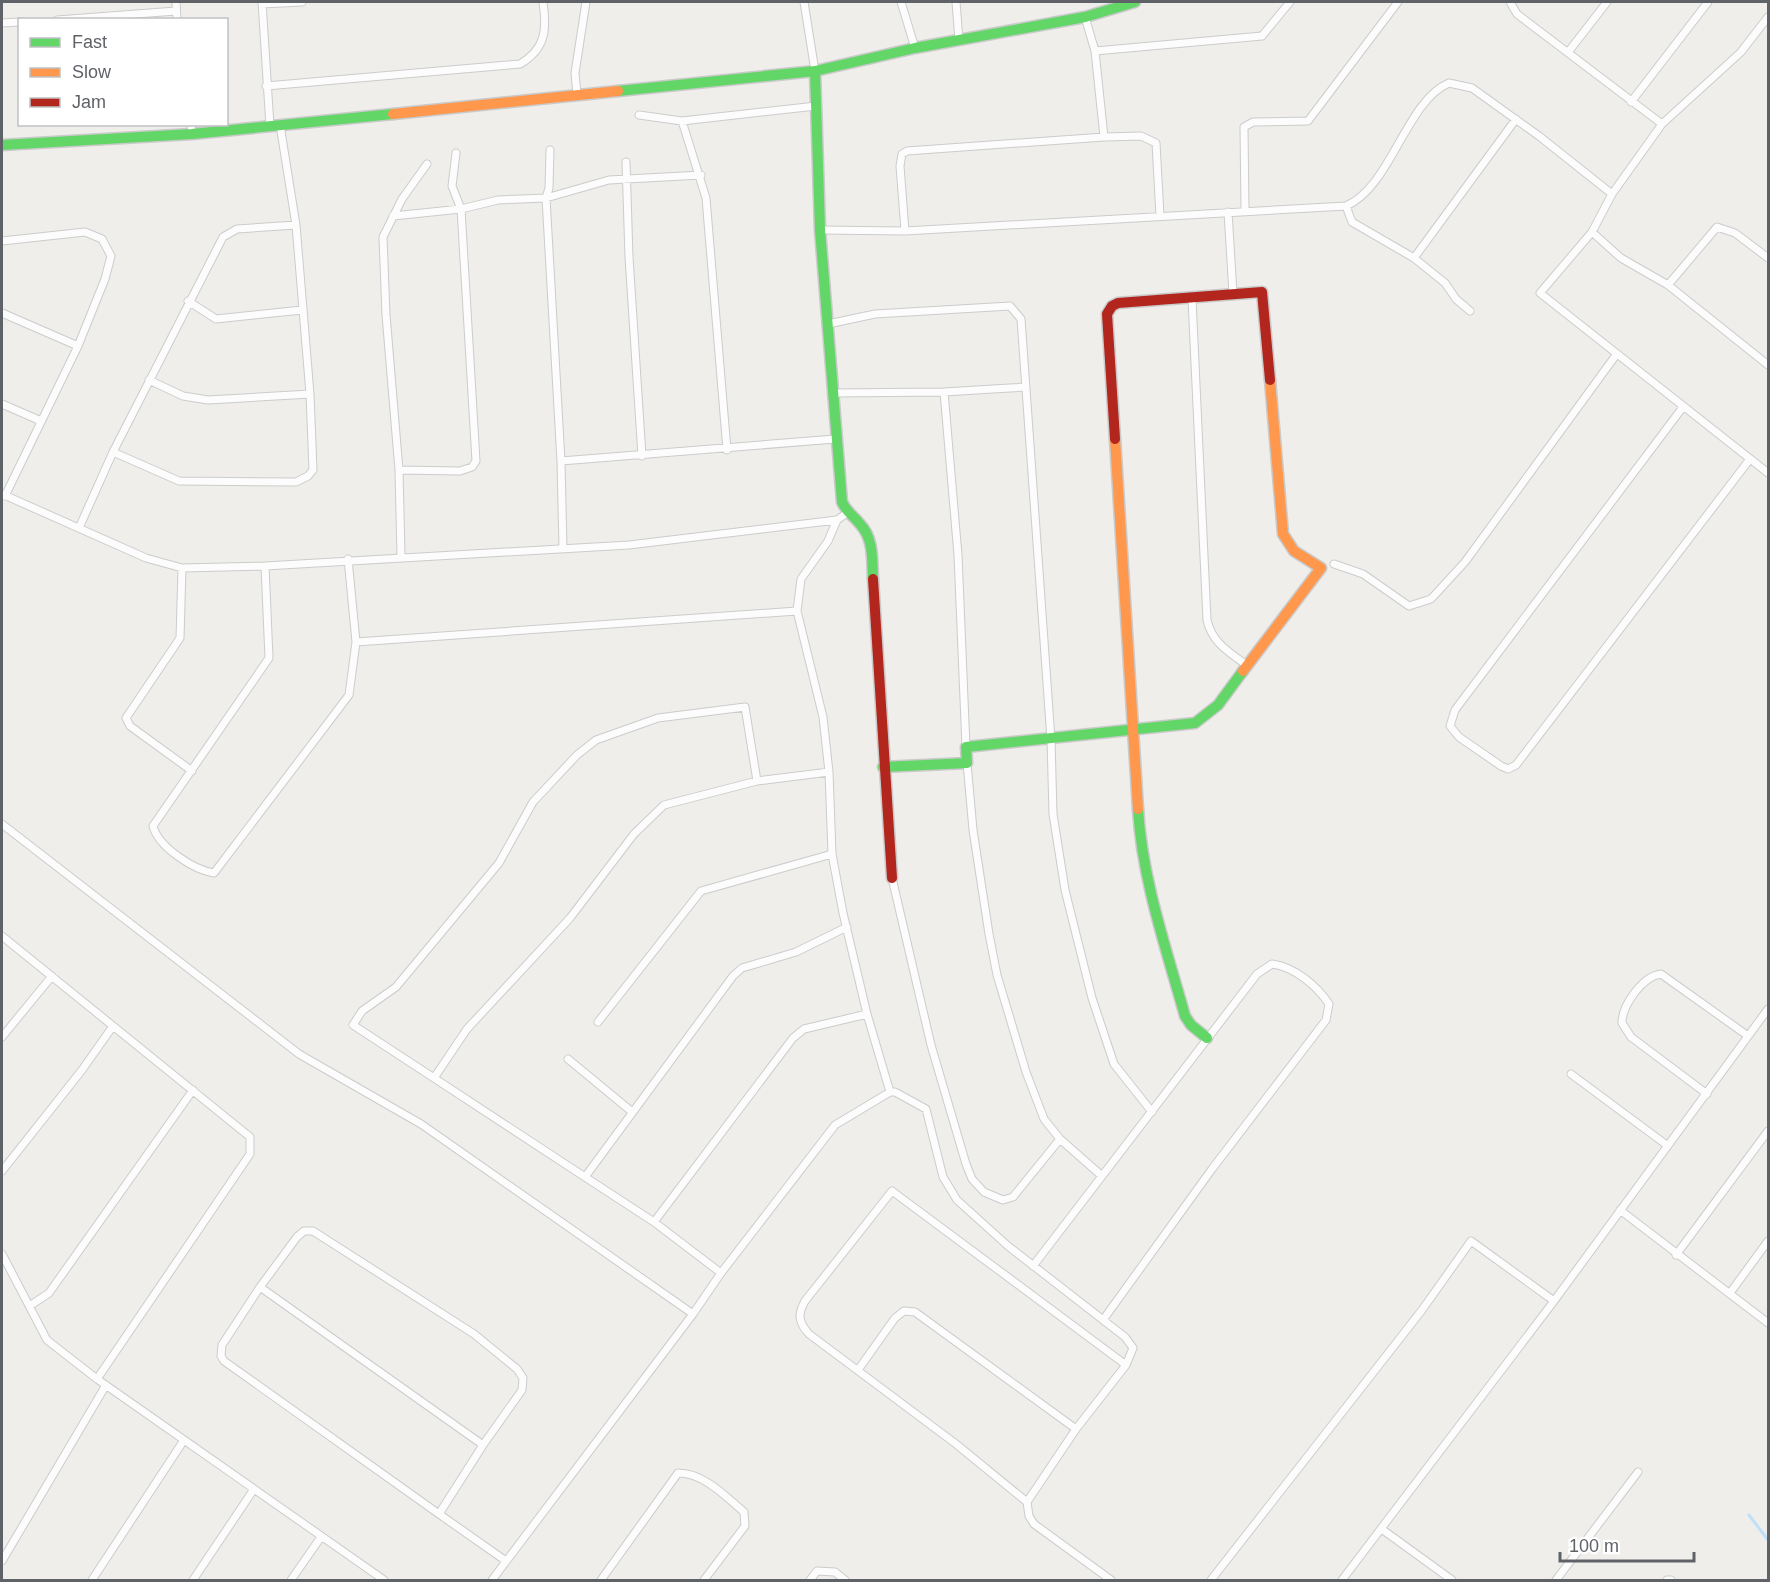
<svg xmlns="http://www.w3.org/2000/svg" width="1770" height="1582" font-family="Helvetica,sans-serif">
  <style>
    .lines { fill: none; stroke-linecap: round; stroke-linejoin: round }
    .stream { stroke: #bfe0f9; stroke-width: 3 }
    .street-casing { stroke: #cbcccc; stroke-width: 9 }
    .fast-casing { stroke: #cacacb; stroke-width: 13 }
    .slow-casing { stroke: #cacacb; stroke-width: 13 }
    .jam-casing { stroke: #cacacb; stroke-width: 13 }
    .street { stroke: #fdfcfc; stroke-width: 7 }
    .fast { stroke: #63d668; stroke-width: 10 }
    .slow { stroke: #ff974d; stroke-width: 10 }
    .jam { stroke: #b3261e; stroke-width: 10 }
  </style>
  <rect width="100%" height="100%" fill="#efeeea"/>
  <g class="lines">
    <!-- stream -->
    <path class="stream" d="M 1749,1515 L 1768,1540"/>
    <!-- street casing -->
    <g class="street-casing">
      <path id="street" d="M 176,2 L 177,20
        M 262,2 L 270,126
        M 804,2 L 815,71
        M 901,2 L 915,48
        M 956,2 L 959,41
        M 1510,2 L 1517,14 L 1662,124
        M 262,4 L 302,2
        M 1085,17 L 1095,51 L 1104,137
        M 1768,17 L 1741,52 L 1662,124 L 1612,194 L 1592,232 L 1540,293 L 1768,473
        M 57,20 L 176,11
        M 2,23 L 20,22
        M 1095,51 L 1262,36 L 1290,2
        M 1569,51 L 1607,2
        M 266,86 L 520,64 C 546,49 547,29 543,2
        M 577,94 L 575,73 L 586,2
        M 1631,102 L 1708,2
        M 639,115 L 682,121 L 816,106
        M 682,121 L 706,198 L 727,450
        M 191,124 L 192,134
        M 550,150 L 549,188 L 546,198 L 561,461 L 563,548
        M 626,162 L 629,257 L 642,456
        M 1346,206 L 1352,222 L 1414,258
        M 1245,211 L 1244,127 L 1253,122 L 1308,121 L 1398,2
        M 1228,212 L 1233,294
        M 393,216 L 461,209 L 498,200 L 546,198 L 609,180 L 701,175
        M 820,230 L 905,231 L 1346,206 C 1391,187 1406,101 1449,83 L 1472,88 L 1539,136 L 1612,194
        M 905,231 L 900,166 L 902,154 L 907,151 L 1104,137 L 1141,136 L 1156,143 L 1160,216
        M 1592,232 L 1621,258 L 1668,285 L 1768,365
        M 2,241 L 85,232 L 102,239 L 111,256 L 105,279 L 78,346 L 5,496
        M 1668,285 L 1717,227 L 1735,233 L 1768,258
        M 1192,299 L 1207,620 C 1212,643 1230,653 1248,666
        M 188,301 L 216,319 L 302,310
        M 1470,311 L 1456,299 L 1445,283 L 1414,258 L 1516,119
        M 2,313 L 78,346
        M 828,324 L 875,314 L 1010,306 L 1021,319 L 1051,739 L 1053,814 L 1065,890 L 1092,998 L 1114,1064 L 1152,1112
        M 149,380 L 183,396 L 208,400 L 310,394
        M 944,392 L 958,555 L 966,747
        M 833,393 L 944,392 L 1026,387
        M 2,404 L 41,421
        M 1683,407 L 1455,710 L 1450,726 L 1459,737 L 1501,766 L 1508,769 L 1516,765 L 1750,459
        M 113,452 L 179,481 L 296,482 L 308,476 L 313,470 L 310,394 L 296,225 L 280,125
        M 561,461 L 835,439
        M 399,470 L 460,471 L 472,467 L 476,461 L 461,209 L 452,186 L 456,153
        M 2,494 L 146,558 L 182,568 L 265,566 L 629,545 L 837,520 L 847,513
        M 837,520 L 828,541 L 801,579 L 797,611 L 823,717 L 829,772 L 832,854 L 843,913 L 867,1014 L 890,1092
        M 79,528 L 113,452 L 223,237 L 237,229 L 296,225
        M 401,556 L 399,470 L 386,315 L 383,237 L 402,199 L 427,164
        M 1334,564 L 1363,574 L 1409,606 L 1431,599 L 1465,562 L 1616,355
        M 265,566 L 269,658 L 153,826 C 158,847 194,870 214,873 L 349,695 L 356,642 L 348,559
        M 182,568 L 180,638 L 126,718 L 130,726 L 192,771
        M 356,642 L 797,611
        M 967,763 L 973,830 L 989,934 L 997,975 L 1026,1072 L 1044,1119 L 1060,1139 L 1102,1176
        M 2,824 L 299,1054 L 421,1124 L 693,1314
        M 892,878 L 931,1045 L 966,1164 L 972,1179 L 984,1192 L 1003,1200 L 1013,1197 L 1060,1139
        M 2,936 L 113,1026
        M 598,1022 L 701,891 L 832,854
        M 2,1037 L 52,976
        M 568,1059 L 631,1111
        M 1571,1074 L 1668,1146
        M 434,1078 L 353,1025 L 362,1011 L 396,987 L 499,863 L 533,802 L 577,755 L 596,740 L 658,718 L 745,707 L 757,781
        M 1707,1094 L 1631,1037 L 1622,1023 C 1622,1005 1643,976 1661,974 L 1748,1036
        M 2,1171 L 82,1070 L 113,1026 L 250,1137 L 250,1154 L 97,1379
        M 585,1177 L 434,1078 L 467,1029 L 570,918 L 634,834 L 664,805 L 757,781 L 829,772
        M 1620,1210 L 1768,1323
        M 654,1222 L 585,1177 L 733,976 L 742,968 L 796,952 L 847,927
        M 2,1254 L 47,1340 L 97,1379 L 384,1580
        M 1676,1255 L 1768,1131
        M 1033,1266 L 1257,974 L 1272,964 C 1295,967 1317,986 1329,1004 L 1326,1020 L 1212,1169 L 1103,1320
        M 721,1273 L 654,1222 L 793,1038 L 804,1029 L 867,1014
        M 260,1287 L 297,1237 L 304,1231 L 313,1231 L 474,1334 L 517,1369 L 523,1378 L 522,1390 L 483,1445
        M 1730,1293 L 1768,1241
        M 31,1305 L 49,1293 L 193,1090
        M 858,1370 L 895,1318 L 904,1311 L 915,1312 L 1076,1429
        M 1027,1502 L 956,1444 L 809,1334 C 799,1323 797,1315 805,1301 L 892,1191 L 1126,1365
        M 439,1514 L 224,1361 L 221,1356 L 222,1345 L 260,1287 L 483,1445 L 439,1514 L 506,1561
        M 1383,1530 L 1452,1580
        M 2,1561 L 106,1385
        M 92,1580 L 184,1440
        M 193,1580 L 254,1489
        M 291,1580 L 321,1537
        M 492,1580 L 693,1314 L 721,1273 L 835,1125 L 890,1092 L 895,1092 L 926,1109 L 943,1177 L 957,1200 L 1008,1246 L 1125,1337 L 1133,1348 L 1126,1365 L 1076,1429 L 1027,1502 L 1029,1516 L 1034,1524 L 1111,1580
        M 601,1580 L 678,1473 C 704,1473 725,1496 744,1512 L 745,1526 L 704,1580
        M 810,1580 L 817,1571 L 835,1572 L 845,1580
        M 1211,1580 L 1422,1310 L 1471,1241 L 1554,1301
        M 1342,1580 L 1554,1301 L 1768,1009
        M 1556,1580 L 1638,1472
        M 1667,1580 L 1671,1580"/>
    </g>
    <!-- fast casing -->
    <g class="fast-casing">
      <path id="fast" d="M 815,71 L 820,230 L 842,502 C 847,513 853,515 860,524 C 874,539 872,560 873,579
        M 618,91 L 815,71 L 915,48 L 1085,17 L 1135,2
        M 2,145 L 192,134 L 393,114
        M 883,767 L 967,763 L 966,747 L 1195,723 L 1218,705 L 1243,671
        M 1138,809 C 1142,879 1166,948 1185,1016 L 1191,1025 L 1207,1038"/>
    </g>
    <!-- slow casing -->
    <g class="slow-casing">
      <path id="slow" d="M 393,114 L 618,91
        M 1115,439 L 1138,809
        M 1243,671 L 1321,568 L 1294,551 L 1283,534 L 1270,380"/>
    </g>
    <!-- jam casing -->
    <g class="jam-casing">
      <path id="jam" d="M 1115,439 L 1107,314 L 1112,306 L 1118,303 L 1262,292 L 1270,380
        M 873,579 L 892,878"/>
    </g>
    <!-- street -->
    <use href="#street" class="street"/>
    <!-- fast -->
    <use href="#fast" class="fast"/>
    <!-- slow -->
    <use href="#slow" class="slow"/>
    <!-- jam -->
    <use href="#jam" class="jam"/>
  </g>
  <!-- border -->
  <rect width="1770" height="1582" fill="none" stroke="#5f6368" stroke-width="6"/>
  <!-- legend -->
  <rect x="18" y="18" width="210" height="108" fill="#ffffff" stroke="#bfc1c3" stroke-width="1.5"/>
  <rect x="30" y="38" width="30" height="9" fill="#63d668" stroke="#bfc1c3" stroke-width="1.5"/>
  <text x="72" y="48" font-size="18" fill="#5f6368">Fast</text>
  <rect x="30" y="68" width="30" height="9" fill="#ff974d" stroke="#bfc1c3" stroke-width="1.5"/>
  <text x="72" y="78" font-size="18" fill="#5f6368">Slow</text>
  <rect x="30" y="98" width="30" height="9" fill="#b3261e" stroke="#bfc1c3" stroke-width="1.5"/>
  <text x="72" y="108" font-size="18" fill="#5f6368">Jam</text>
  <!-- scale -->
  <path d="M1560 1552v9h134v-9" fill="none" stroke="#5f6368" stroke-width="3"/>
  <text x="1569" y="1552" font-size="18" fill="#5f6368" stroke="#ffffff" stroke-width="4.5" paint-order="stroke">100 m</text>
</svg>
